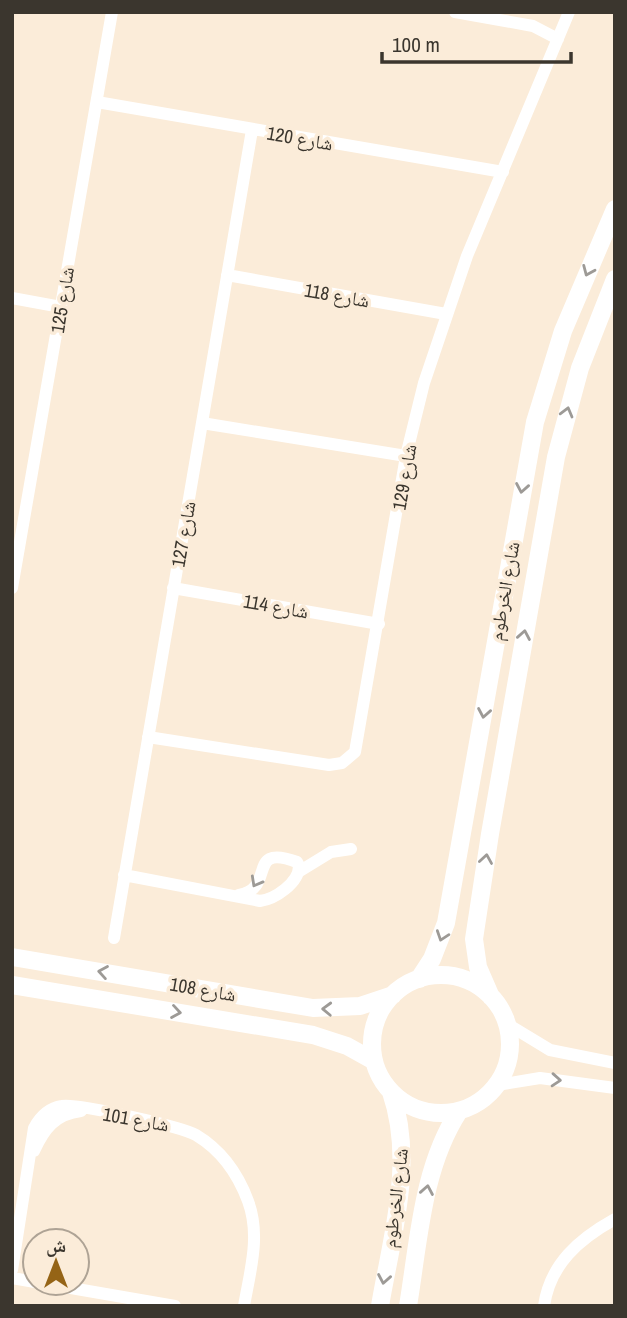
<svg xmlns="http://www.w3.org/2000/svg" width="627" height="1318" font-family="'Archivo Narrow','Noto Naskh Arabic',sans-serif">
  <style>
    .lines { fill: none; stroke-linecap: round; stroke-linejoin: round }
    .street { stroke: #fff; stroke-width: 12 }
    .secondary { stroke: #fff; stroke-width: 18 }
    .oneway { stroke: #9d9a96 }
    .labels { text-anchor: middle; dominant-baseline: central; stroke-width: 7; stroke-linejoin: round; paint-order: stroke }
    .street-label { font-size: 19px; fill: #3b362e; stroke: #fbecd9 }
  </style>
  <rect width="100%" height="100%" fill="#fbecd9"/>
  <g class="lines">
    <!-- street -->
    <path class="street" d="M 455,12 L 533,26 L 558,39
      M 97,102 L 503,172
      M 227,275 L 446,314
      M 12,298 L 61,307
      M 202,423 L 406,456
      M 12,588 L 112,12
      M 173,588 L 379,624
      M 148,737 L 329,765 L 342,763 L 355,752 L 406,456 L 424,383 L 467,256 L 569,12
      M 300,871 L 331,852 L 351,849
      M 124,875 L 260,901 C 275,899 299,883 299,866 L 297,862 C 245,843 277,888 239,895
      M 114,938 L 252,130
      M 507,1024 L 550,1050 L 615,1063
      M 497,1085 L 540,1078 L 615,1088
      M 34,1151 C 44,1129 55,1114 81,1111
      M 12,1270 L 34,1128 C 40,1117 49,1108 62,1106 C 77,1103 182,1127 196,1135 C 221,1150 238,1174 248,1201 C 261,1236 250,1271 244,1306
      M 12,1278 L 35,1282
      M 42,1283 L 175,1306
      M 544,1306 C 550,1264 579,1239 615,1219"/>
    <!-- secondary -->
    <path class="secondary" d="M 12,957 L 313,1008 L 360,1006 L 393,995
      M372 1044a69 69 0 1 1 138 0a69 69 0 1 1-138 0Z
      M 419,979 L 432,959 L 446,923 L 535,422 L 563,331 L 615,209
      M 12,985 L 313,1035 L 347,1046 L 374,1061
      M 491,997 L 478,967 L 474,939 L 490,834 L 556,457 L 580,368 L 615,279
      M 380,1306 C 392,1235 415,1162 391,1092
      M 408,1306 C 419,1240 422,1168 459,1111"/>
  </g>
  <!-- one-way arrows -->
  <defs><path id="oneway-chevron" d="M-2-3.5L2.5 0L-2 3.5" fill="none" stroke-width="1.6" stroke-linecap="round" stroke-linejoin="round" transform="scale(1.75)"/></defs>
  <g class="oneway">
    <use href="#oneway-chevron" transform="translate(588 271) rotate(113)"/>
    <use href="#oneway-chevron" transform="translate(567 412) rotate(-75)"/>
    <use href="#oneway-chevron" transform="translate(522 488) rotate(100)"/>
    <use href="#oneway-chevron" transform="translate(524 635) rotate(-80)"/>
    <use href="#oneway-chevron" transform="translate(484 713) rotate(100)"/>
    <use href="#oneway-chevron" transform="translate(486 859) rotate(-81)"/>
    <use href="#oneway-chevron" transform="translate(256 882) rotate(119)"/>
    <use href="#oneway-chevron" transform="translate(442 936) rotate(109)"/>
    <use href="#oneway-chevron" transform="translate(103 972) rotate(-170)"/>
    <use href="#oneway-chevron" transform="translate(327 1009) rotate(-178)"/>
    <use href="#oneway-chevron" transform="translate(176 1012) rotate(9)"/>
    <use href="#oneway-chevron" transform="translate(556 1080) rotate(4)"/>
    <use href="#oneway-chevron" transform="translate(427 1190) rotate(-80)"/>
    <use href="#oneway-chevron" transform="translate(384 1279) rotate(100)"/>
  </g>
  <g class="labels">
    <!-- street labels -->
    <g class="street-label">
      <text transform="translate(300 138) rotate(10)">شارع 120</text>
      <text transform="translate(337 295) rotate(10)">شارع 118</text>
      <text transform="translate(62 300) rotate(-81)">شارع 125</text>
      <text transform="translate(404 477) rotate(-80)">شارع 129</text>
      <text transform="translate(183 534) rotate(-80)">شارع 127</text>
      <text transform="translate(504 591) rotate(-80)">شارع الخرطوم</text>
      <text transform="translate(276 606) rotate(10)">شارع 114</text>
      <text transform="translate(203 989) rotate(10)">شارع 108</text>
      <text transform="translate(136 1119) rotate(10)">شارع 101</text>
      <text transform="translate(395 1198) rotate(-83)">شارع الخرطوم</text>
    </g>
  </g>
  <!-- border -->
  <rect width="627" height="1318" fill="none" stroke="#3b362e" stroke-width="28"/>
  <!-- north arrow -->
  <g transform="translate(56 1262)"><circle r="33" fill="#fbecd9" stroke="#aea395" stroke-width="2"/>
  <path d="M0-5L12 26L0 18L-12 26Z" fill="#956416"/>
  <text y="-10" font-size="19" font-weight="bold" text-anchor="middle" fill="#3b362e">ش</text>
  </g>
  <!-- scale -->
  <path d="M382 52v10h189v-10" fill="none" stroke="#3b362e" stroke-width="3.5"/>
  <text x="392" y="52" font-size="21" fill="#3b362e" stroke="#fbecd9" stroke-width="5" paint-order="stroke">100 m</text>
</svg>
